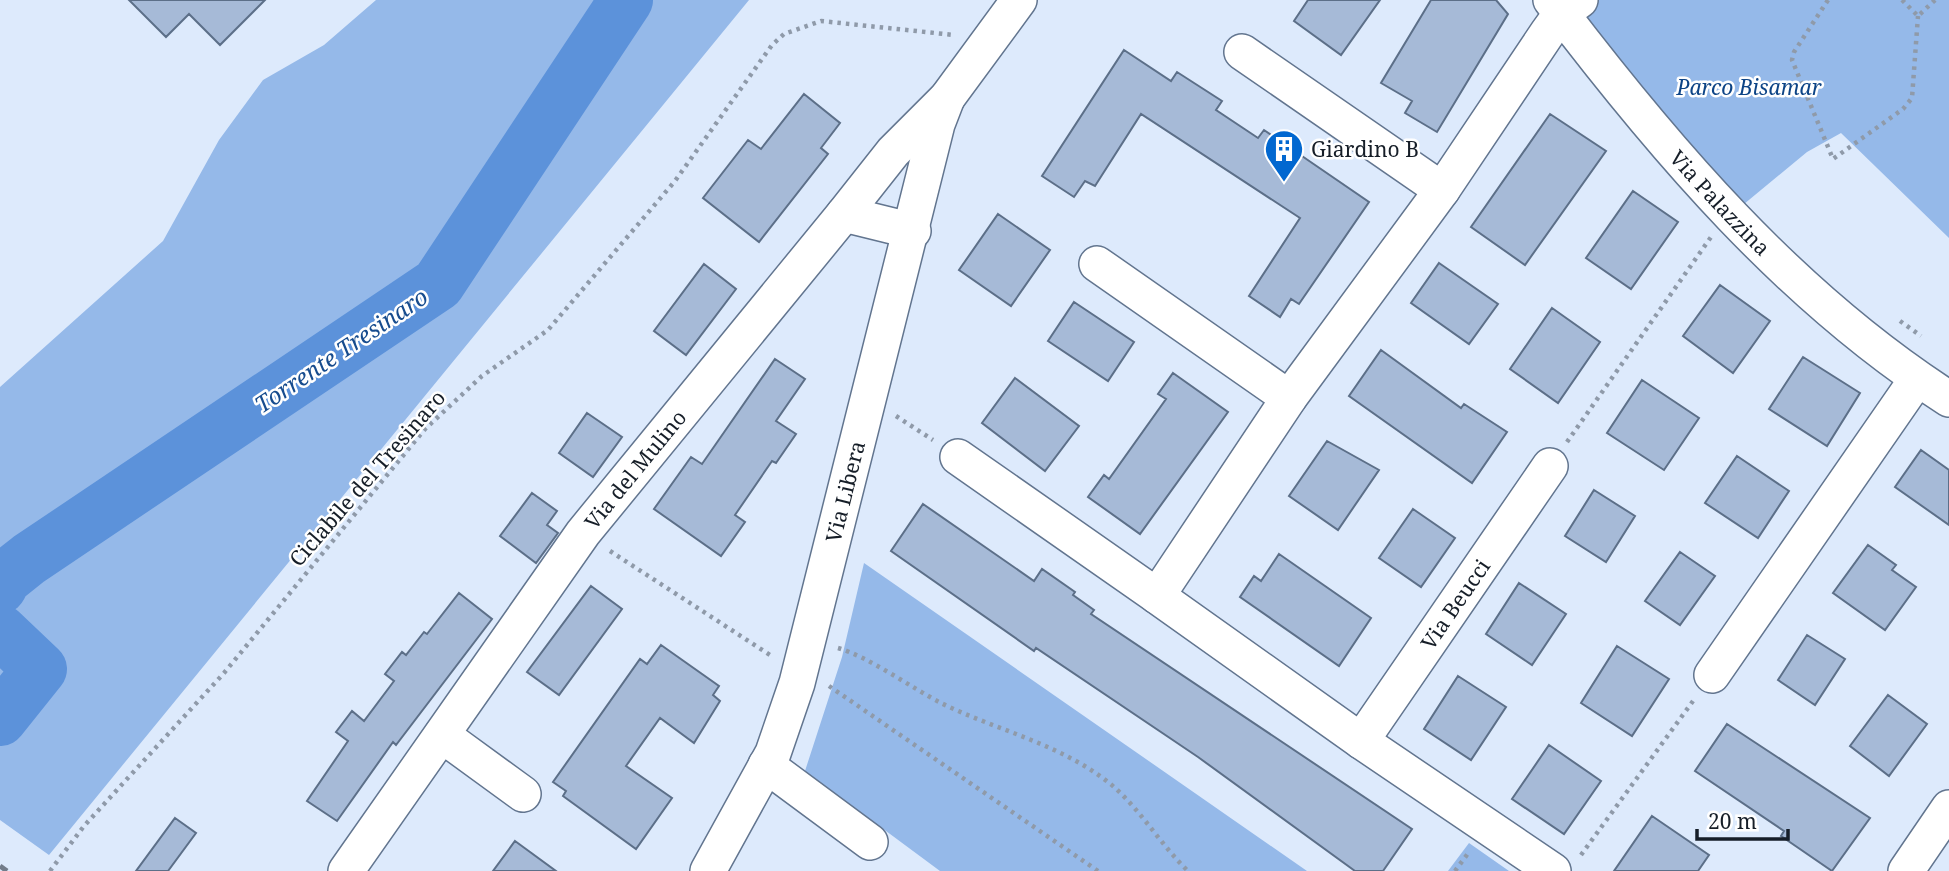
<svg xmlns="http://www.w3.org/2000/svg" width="1949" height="871" font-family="'Noto Serif',serif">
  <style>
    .green { fill: #95b9e9 }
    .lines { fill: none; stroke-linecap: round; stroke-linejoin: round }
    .river { stroke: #5c92da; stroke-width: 54 }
    .building { fill: #a6bad7; stroke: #5c6f88; stroke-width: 2 }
    .minor-casing { stroke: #62758f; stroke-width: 38 }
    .path { stroke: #8f9aa9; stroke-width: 4.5; stroke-dasharray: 3.5 5; stroke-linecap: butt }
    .minor { stroke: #fff; stroke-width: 35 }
    .rail { stroke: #727c8a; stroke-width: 5; stroke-dasharray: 14 7; stroke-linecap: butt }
    .labels { text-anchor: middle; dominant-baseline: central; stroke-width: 5; stroke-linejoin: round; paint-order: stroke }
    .park-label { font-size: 21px; font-style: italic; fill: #0d4486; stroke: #fff }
    .poi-label { font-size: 21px; fill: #161e28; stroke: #fff; text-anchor: start }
    .street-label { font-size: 21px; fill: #161e28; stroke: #fff }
    .water-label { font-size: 23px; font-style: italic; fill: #174c8e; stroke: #fff }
  </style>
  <rect width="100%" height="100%" fill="#ddeafc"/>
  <!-- green -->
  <path class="green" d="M 376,0 L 749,0 L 49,855 L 0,820 L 0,387 L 163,241 L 219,140 L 263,80 L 324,45 Z
    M 1591,0 L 1949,0 L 1949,238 L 1841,133 L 1807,152 L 1738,209 L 1571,14 Z
    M 864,563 L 1307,871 L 940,871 L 805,771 L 842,657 Z
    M 1469,843 L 1509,871 L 1448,871 Z"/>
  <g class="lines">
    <!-- river -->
    <path class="river" d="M 0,587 L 4,579 L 29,559 L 438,284 L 626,0
      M 0,631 L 40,669 L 0,719"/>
  </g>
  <!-- building -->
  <path class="building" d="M 129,0 L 265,0 L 220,45 L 189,14 L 166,37 Z
    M 1308,0 L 1380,0 L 1341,55 L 1294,21 Z
    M 1431,0 L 1496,0 L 1508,14 L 1437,132 L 1405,113 L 1412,101 L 1381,83 Z
    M 1124,50 L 1171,81 L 1177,72 L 1222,101 L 1216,110 L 1258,138 L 1264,130 L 1369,202 L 1299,304 L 1291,299 L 1280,317 L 1249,296 L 1300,218 L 1141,114 L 1095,186 L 1085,181 L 1074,197 L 1042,176 Z
    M 804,94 L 840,123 L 821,148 L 828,154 L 759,242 L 703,198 L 748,140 L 761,149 Z
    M 1550,114 L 1606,151 L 1525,265 L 1471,227 Z
    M 1633,191 L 1678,222 L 1631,289 L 1586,258 Z
    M 998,214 L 1050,250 L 1011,306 L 959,270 Z
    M 1439,263 L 1498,304 L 1469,344 L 1411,303 Z
    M 704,264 L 736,289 L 686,355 L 654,331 Z
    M 1720,285 L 1770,321 L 1733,373 L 1683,336 Z
    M 1074,302 L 1134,342 L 1108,381 L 1048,341 Z
    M 1552,308 L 1600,342 L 1558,403 L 1510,369 Z
    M 1381,350 L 1461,408 L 1464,404 L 1507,432 L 1472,483 L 1349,396 Z
    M 1803,357 L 1860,393 L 1827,446 L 1769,409 Z
    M 775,359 L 805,379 L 776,421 L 796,434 L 776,463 L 772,461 L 735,515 L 745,522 L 721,556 L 654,509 L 691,457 L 702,464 Z
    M 1173,373 L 1228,412 L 1140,534 L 1088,497 L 1104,475 L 1109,479 L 1166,399 L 1158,394 Z
    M 1015,378 L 1079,426 L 1045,471 L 982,423 Z
    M 1642,380 L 1699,418 L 1664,470 L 1607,433 Z
    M 587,413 L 622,437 L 593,477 L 559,453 Z
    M 1327,441 L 1379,470 L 1338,530 L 1289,496 Z
    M 1921,450 L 1949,470 L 1949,525 L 1895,487 Z
    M 1737,456 L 1789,491 L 1758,538 L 1705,503 Z
    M 1594,490 L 1635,516 L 1606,562 L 1565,536 Z
    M 532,493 L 557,511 L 547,525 L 558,533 L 536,563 L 500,536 Z
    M 923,504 L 1034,581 L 1042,569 L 1075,592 L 1073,595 L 1094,610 L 1091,614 L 1412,829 L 1383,871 L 1355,871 L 1198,757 L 1036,648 L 1034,651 L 891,551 Z
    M 1413,509 L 1455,538 L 1421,587 L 1379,558 Z
    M 1868,545 L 1896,565 L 1892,570 L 1916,587 L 1885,630 L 1833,593 Z
    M 1680,552 L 1715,576 L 1680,625 L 1645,601 Z
    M 1279,554 L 1371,618 L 1339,666 L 1240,597 L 1254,576 L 1261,581 Z
    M 1519,583 L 1566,614 L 1532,665 L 1486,634 Z
    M 591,586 L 622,609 L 559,695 L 527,672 Z
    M 459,593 L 492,619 L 396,745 L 393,742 L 337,821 L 307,801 L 348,741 L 336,732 L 352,711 L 364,721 L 394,681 L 385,674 L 402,652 L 406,655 L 424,632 L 427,634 Z
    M 1807,635 L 1845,659 L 1815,705 L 1778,680 Z
    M 661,645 L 719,686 L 713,695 L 720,701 L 694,743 L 660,718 L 626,766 L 672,798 L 636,849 L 563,796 L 566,791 L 553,782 L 640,659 L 647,664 Z
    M 1617,646 L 1669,679 L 1632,736 L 1581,703 Z
    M 1458,676 L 1506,707 L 1471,760 L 1424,729 Z
    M 1888,695 L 1927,724 L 1889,776 L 1850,746 Z
    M 1727,724 L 1870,818 L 1832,871 L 1781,836 L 1784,831 L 1695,771 Z
    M 1549,745 L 1601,781 L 1564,834 L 1512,799 Z
    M 1652,816 L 1709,855 L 1698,871 L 1614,871 Z
    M 175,818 L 196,833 L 168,871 L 136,871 Z
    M 515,841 L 556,871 L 493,871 Z"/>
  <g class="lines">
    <!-- minor casing -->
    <g class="minor-casing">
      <g id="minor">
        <path id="s1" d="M 1551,0 C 1664,149 1790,297 1949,399"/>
        <path d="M 1242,52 L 1442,190"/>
        <path d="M 913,231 L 844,214 L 893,152 L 947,98 L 1019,0"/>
        <path d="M 1097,264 L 1289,398"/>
        <path d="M 958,457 L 1157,596"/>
        <path d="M 1712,675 L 1917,379"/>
        <path d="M 442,735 L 523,794"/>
        <path id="s2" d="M 1361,741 L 1550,466"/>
        <path d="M 766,765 L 870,842"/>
        <path id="s3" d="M 346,871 L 583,533 L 844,214"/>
        <path id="s4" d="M 708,871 L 773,753 L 797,683 L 937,124 L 947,98"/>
        <path d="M 1553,871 L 1361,741 L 1157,596 L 1289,398 L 1442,190 L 1548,32 L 1561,14 L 1580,0"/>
        <path d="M 1906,871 L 1949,808"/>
      </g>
    </g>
    <!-- path -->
    <path class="path" d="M 1828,0 L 1794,52 L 1792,60 L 1833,159 L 1903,109 L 1912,98 L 1918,16
      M 1902,0 L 1918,16 L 1935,0
      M 1900,321 L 1921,336
      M 896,416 L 933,440
      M 1567,442 L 1711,237
      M 610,551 L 770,655
      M 838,648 C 869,657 910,687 941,703 C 998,731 1065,745 1114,787 C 1142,812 1161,845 1188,871
      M 829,686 L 1098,871
      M 1581,855 L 1693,701
      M 50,871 L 84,826 L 224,673 L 425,429 L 482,376 L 548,330 L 675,181 L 772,45 L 784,34 L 821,21 L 954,35
      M 1455,871 L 1469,852"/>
    <!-- minor -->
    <use href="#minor" class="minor"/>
    <!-- rail -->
    <path class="rail" d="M 0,866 L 7,871"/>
  </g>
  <!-- icons -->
  <defs>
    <g id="building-pin" transform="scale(2.0125)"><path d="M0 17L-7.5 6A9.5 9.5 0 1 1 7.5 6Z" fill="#0268d0" stroke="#fff"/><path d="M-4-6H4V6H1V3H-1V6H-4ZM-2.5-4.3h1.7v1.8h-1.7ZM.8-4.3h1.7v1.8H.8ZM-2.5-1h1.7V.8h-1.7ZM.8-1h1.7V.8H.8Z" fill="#fff"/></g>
  </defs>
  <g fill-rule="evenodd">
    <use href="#building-pin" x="1284" y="149"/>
  </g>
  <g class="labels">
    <!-- park labels -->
    <g class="park-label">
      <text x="1749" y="87">Parco Bisamar</text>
    </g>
    <!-- poi labels -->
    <g class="poi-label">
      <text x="1311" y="149">Giardino B</text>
    </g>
    <!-- street labels -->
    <g class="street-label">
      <text stroke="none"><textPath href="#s1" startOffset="264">Via Palazzina</textPath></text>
      <text stroke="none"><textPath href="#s3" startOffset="495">Via del Mulino</textPath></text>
      <text transform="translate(367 478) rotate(-49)">Ciclabile del Tresinaro</text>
      <text stroke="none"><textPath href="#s4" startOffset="406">Via Libera</textPath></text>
      <text stroke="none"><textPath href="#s2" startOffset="166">Via Beucci</textPath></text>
    </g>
    <!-- water labels -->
    <g class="water-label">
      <text transform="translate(341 350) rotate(-34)">Torrente Tresinaro</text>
    </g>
  </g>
  <!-- scale -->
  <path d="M1697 829v10h91v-10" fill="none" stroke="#161e28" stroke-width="3.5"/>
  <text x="1708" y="829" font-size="21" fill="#161e28" stroke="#ffffff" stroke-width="5" paint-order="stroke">20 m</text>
</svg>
